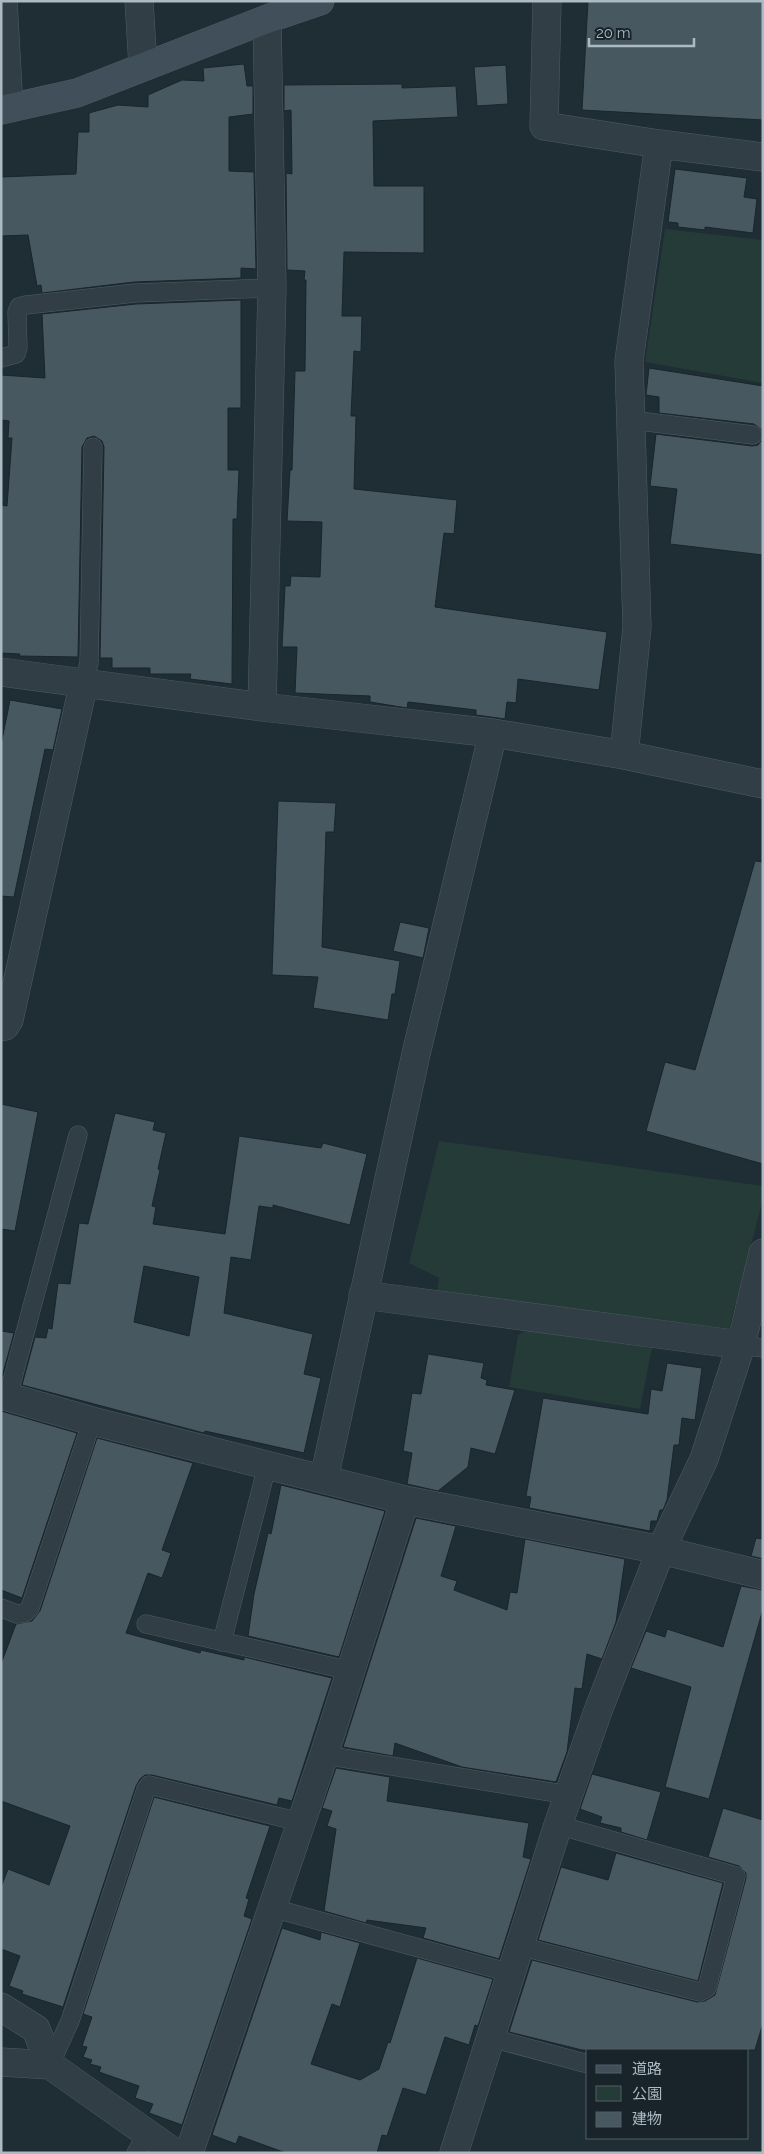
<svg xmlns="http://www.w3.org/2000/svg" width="764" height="2154" font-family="Raleway,'Noto Sans JP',sans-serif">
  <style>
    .green { fill: #243b37 }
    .building { fill: #475861; stroke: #1a252c; fill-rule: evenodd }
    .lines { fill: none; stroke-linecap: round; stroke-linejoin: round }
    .lane-casing { stroke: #505c64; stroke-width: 19 }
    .street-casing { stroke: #505c64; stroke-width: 29 }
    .secondary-casing { stroke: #505c64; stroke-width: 29 }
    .lane { stroke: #323e46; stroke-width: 18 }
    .street { stroke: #323e46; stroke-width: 28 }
    .secondary { stroke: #404f59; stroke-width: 28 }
  </style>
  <rect width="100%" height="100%" fill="#1f2d35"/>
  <!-- green -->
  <path class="green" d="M 665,229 L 763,240 L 763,383 L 645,362 Z
    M 439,1141 L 763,1186 L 763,1199 L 729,1329 L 437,1293 L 439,1278 L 409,1263 Z
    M 531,1328 L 652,1348 L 640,1409 L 509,1387 L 518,1335 Z"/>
  <!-- building -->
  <path class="building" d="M 588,1 L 763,1 L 763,120 L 582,110 Z
    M 244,64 L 247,86 L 253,86 L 253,114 L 229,117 L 229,171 L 254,172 L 256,269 L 241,268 L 241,278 L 134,282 L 42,293 L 41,285 L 37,286 L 28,235 L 1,236 L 1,177 L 76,174 L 78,132 L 89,132 L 89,113 L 118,105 L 148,107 L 148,95 L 182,80 L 204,81 L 203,68 Z
    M 506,65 L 508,104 L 477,106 L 474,67 Z
    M 402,84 L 402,88 L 456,86 L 458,117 L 373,121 L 374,186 L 424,186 L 424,253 L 344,252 L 342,316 L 362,316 L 361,352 L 354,351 L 351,416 L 356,416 L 354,489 L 457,500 L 454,534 L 444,533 L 435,607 L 607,632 L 599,690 L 518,679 L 516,703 L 507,702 L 505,719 L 476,715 L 476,710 L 408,702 L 407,708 L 370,702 L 370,696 L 295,693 L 297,647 L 282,647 L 285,586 L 290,586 L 291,576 L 320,577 L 322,522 L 287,521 L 290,470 L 292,470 L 295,371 L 305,371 L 306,280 L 304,280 L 305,271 L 287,270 L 286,173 L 292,174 L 291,110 L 284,111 L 284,85 Z
    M 675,169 L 747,178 L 744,197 L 757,199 L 753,233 L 705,227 L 705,230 L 678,227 L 678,223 L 668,222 Z
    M 241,300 L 241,408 L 228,408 L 228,470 L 239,470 L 237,519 L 233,519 L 232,684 L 190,679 L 191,674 L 150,674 L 150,668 L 112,668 L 112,658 L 100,658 L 104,447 L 102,441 L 94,436 L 87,438 L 82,447 L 78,657 L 19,656 L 20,654 L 1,653 L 1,505 L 7,506 L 12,438 L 8,438 L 9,421 L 1,420 L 1,375 L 45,378 L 42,314 L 136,304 Z
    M 649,368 L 763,386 L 763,431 L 754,424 L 659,413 L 659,397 L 646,395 Z
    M 656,434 L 752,446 L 758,445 L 763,438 L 763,555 L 670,544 L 677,489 L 650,486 Z
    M 10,700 L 62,709 L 53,750 L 45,749 L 14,897 L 1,896 L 1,745 Z
    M 278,801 L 336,803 L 334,832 L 326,832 L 322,947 L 400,961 L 395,994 L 392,994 L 388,1020 L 313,1008 L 318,977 L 272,975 Z
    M 755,861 L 763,862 L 763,1164 L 646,1131 L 665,1062 L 695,1070 Z
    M 400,922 L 429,928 L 423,958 L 393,951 Z
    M 1,1104 L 38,1112 L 15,1231 L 1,1229 Z
    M 115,1113 L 155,1122 L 153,1130 L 166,1133 L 158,1169 L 160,1170 L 152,1206 L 156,1207 L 153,1224 L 225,1234 L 239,1136 L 321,1148 L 323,1143 L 367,1154 L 350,1225 L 273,1205 L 273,1208 L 259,1206 L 251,1260 L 231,1257 L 224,1313 L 313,1334 L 304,1374 L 321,1378 L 304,1453 L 205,1431 L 204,1433 L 22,1385 L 35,1337 L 46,1338 L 48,1328 L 52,1329 L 58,1283 L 70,1284 L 79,1223 L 88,1224 ZM 144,1266 L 199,1277 L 189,1336 L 134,1322 Z
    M 1,1331 L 14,1333 L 1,1380 Z
    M 428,1354 L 484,1363 L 481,1378 L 487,1380 L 486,1385 L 515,1390 L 495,1454 L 471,1448 L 468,1467 L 438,1491 L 407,1484 L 412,1453 L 403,1451 L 412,1393 L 421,1394 Z
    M 667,1363 L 702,1368 L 695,1420 L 682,1418 L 679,1445 L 674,1445 L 667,1500 L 663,1510 L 660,1510 L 657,1521 L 651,1521 L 650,1531 L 529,1508 L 531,1497 L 526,1496 L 543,1398 L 648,1414 L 651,1389 L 662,1391 Z
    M 1,1411 L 77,1433 L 22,1598 L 1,1590 Z
    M 97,1438 L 193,1463 L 162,1550 L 171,1553 L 162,1578 L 148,1573 L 126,1633 L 200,1653 L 201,1650 L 244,1660 L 244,1657 L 332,1678 L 292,1801 L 279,1798 L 277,1805 L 152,1775 L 145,1775 L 140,1779 L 136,1786 L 63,2007 L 22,1994 L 23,1991 L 9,1986 L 20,1956 L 1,1949 L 1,1887 L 8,1869 L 49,1885 L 70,1826 L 1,1801 L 1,1664 L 16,1624 L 32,1621 L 40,1611 Z
    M 281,1485 L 385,1511 L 339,1657 L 248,1636 L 254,1594 L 268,1533 L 271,1534 Z
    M 416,1518 L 456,1526 L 441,1576 L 457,1581 L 454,1590 L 507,1610 L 510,1592 L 517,1593 L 525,1539 L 625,1559 L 616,1622 L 602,1659 L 587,1654 L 582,1689 L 575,1688 L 567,1752 L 556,1782 L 462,1767 L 395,1743 L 393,1756 L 343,1747 Z
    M 756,1538 L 763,1539 L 763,1559 L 751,1556 Z
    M 741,1586 L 763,1590 L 763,1609 L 709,1799 L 665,1787 L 691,1687 L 631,1668 L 646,1631 L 665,1637 L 667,1629 L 723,1647 Z
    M 336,1768 L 390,1777 L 387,1801 L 529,1823 L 523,1857 L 531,1859 L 499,1959 L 423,1938 L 426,1928 L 367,1920 L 366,1923 L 324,1911 L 336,1829 L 327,1826 L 332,1811 L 322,1808 Z
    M 592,1774 L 661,1792 L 647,1840 L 621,1832 L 621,1828 L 600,1823 L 602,1817 L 580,1809 Z
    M 154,1797 L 270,1826 L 246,1898 L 249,1899 L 244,1916 L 252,1919 L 182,2125 L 149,2113 L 153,2104 L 135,2098 L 139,2086 L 99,2072 L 101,2067 L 90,2064 L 92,2060 L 83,2057 L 87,2047 L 82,2046 L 92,2017 L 83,2014 Z
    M 723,1808 L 763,1820 L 763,2023 L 755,2050 L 582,2050 L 509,2032 L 532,1960 L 697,2002 L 705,2001 L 715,1995 L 746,1878 L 746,1873 L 739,1866 L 708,1857 Z
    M 616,1853 L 723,1883 L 698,1981 L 538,1940 L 561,1867 L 608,1880 Z
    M 282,1928 L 320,1940 L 321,1932 L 360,1943 L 340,2007 L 332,2004 L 311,2064 L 360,2080 L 379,2069 L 388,2042 L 390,2043 L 417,1958 L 493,1979 L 478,2026 L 475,2025 L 469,2045 L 445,2037 L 426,2095 L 403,2088 L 387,2136 L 382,2135 L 377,2153 L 286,2153 L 239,2136 L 236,2144 L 212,2135 Z"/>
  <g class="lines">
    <!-- lane casing -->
    <g class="lane-casing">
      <path id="lane" d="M 1,358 L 16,354 L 18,348 L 17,312 L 19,307 L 26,305 L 135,293 L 272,288
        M 631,420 L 753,435
        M 84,682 L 89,663 L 93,447
        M 741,1345 L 763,1348
        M 8,1396 L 78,1135
        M 1,1608 L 17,1614 L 25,1613 L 30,1608 L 92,1421
        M 146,1624 L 351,1671
        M 222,1642 L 267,1466
        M 324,1755 L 569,1795
        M 272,1908 L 511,1973
        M 519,1946 L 700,1992 L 707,1988 L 736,1876 L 558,1825
        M 491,2038 L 588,2064
        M 50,2065 L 70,2021 L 146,1789 L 149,1785 L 300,1822
        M 136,2153 L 147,2133"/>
    </g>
    <!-- street casing -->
    <g class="street-casing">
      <path id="street" d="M 3,1 L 9,108
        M 139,1 L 143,66
        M 547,1 L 544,126 L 659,144 L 763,157
        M 1,672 L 262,707 L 493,733 L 624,755 L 763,784
        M 262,707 L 272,288 L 267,19
        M 624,755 L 637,627 L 629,361 L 659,144
        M 1,1027 L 5,1026 L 9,1020 L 84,682
        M 363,1295 L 741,1345
        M 1,1395 L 92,1421 L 405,1500 L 661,1550 L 763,1575
        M 324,1479 L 416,1054 L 493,733
        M 1,2007 L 36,2029 L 50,2065
        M 1,2062 L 50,2065 L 175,2153
        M 189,2153 L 324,1755 L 405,1500
        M 454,2153 L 558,1825 L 599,1708 L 661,1550 L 704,1459 L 741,1345 L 763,1253"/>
    </g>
    <!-- secondary casing -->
    <g class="secondary-casing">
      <path id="secondary" d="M 1,110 L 77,93 L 267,19 L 320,1"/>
    </g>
    <!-- lane -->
    <use href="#lane" class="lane"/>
    <!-- street -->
    <use href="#street" class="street"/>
    <!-- secondary -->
    <use href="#secondary" class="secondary"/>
  </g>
  <!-- border -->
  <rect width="764" height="2154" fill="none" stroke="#acbac3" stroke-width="5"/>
  <!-- legend -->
  <rect x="586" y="2049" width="162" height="90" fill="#18232a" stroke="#535f67"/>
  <rect x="596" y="2065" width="25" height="8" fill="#404f59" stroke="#535f67"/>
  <text x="632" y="2074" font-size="15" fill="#acbac3">道路</text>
  <rect x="596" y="2086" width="25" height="15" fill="#243b37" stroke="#535f67"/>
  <text x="632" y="2099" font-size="15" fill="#acbac3">公園</text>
  <rect x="596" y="2112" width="25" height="15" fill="#475861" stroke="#535f67"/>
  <text x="632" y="2124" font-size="15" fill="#acbac3">建物</text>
  <!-- scale -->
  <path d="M589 38v8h105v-8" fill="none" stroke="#acbac3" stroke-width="2.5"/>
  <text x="596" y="38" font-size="15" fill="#acbac3" stroke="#18232a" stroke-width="4" paint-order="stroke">20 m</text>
</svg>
